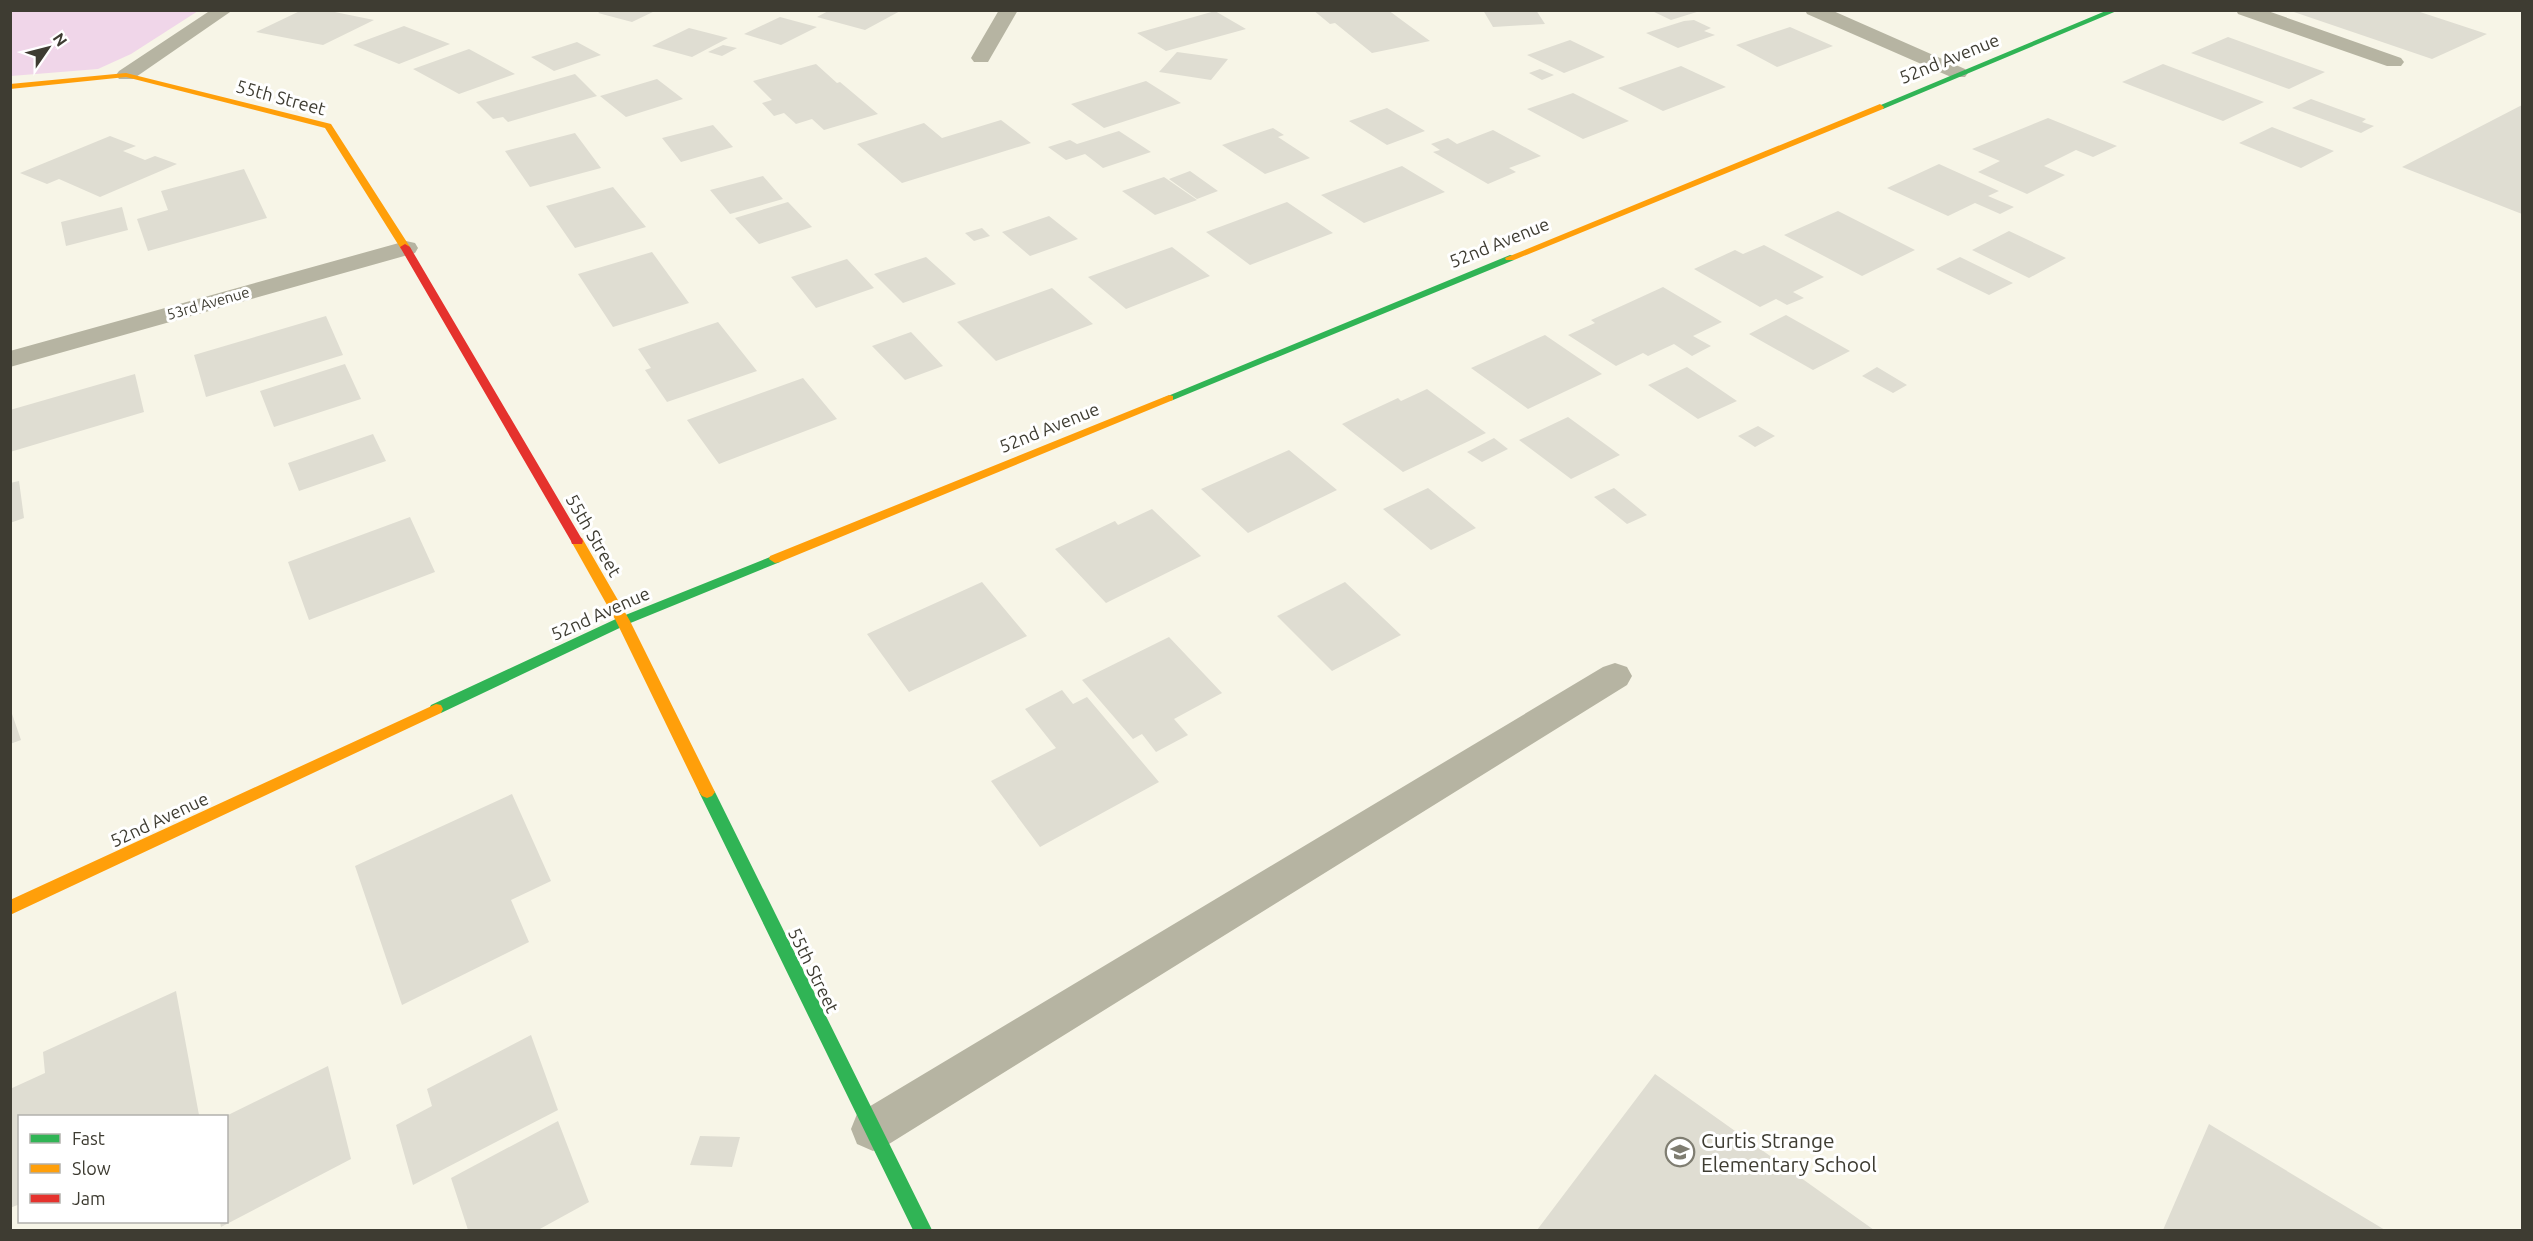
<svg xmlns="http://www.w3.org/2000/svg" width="2533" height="1241" font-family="Ubuntu,sans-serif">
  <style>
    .green { fill: #f0d6e9 }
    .building { fill: #dfddd2 }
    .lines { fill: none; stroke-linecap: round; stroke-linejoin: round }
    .lane { fill: #b6b4a2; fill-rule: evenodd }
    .street { fill: #b6b4a2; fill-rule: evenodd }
    .fast { fill: #30b455; fill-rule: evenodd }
    .slow { fill: #ff9f0a; fill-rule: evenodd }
    .jam { fill: #e5322d; fill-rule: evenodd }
    .labels { text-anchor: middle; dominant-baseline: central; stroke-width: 6; stroke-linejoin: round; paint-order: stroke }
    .far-street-label { font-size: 15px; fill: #3e3c32; stroke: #fff }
    .street-label { font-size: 18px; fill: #3e3c32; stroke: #fff }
    .near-poi-label { font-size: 21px; fill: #3e3c32; stroke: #fff; text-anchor: start }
  </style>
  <rect width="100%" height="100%" fill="#f7f5e7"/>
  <!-- green -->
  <path class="green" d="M 11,10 L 198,10 L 198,11 L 131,54 L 98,69 L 11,76 Z"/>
  <!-- building -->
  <path class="building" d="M 302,10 L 325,10 L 374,20 L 323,45 L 256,32 Z
    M 602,10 L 657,10 L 632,22 L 598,13 Z
    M 830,10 L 902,10 L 865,30 L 817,17 Z
    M 1313,10 L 1388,10 L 1430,41 L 1372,53 L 1335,23 L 1330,24 Z
    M 1483,10 L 1536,10 L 1545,24 L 1493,27 Z
    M 1650,10 L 1700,10 L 1700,11 L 1671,20 Z
    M 2414,10 L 2487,34 L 2432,59 L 2291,11 Z
    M 1215,11 L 1246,29 L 1166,51 L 1137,33 Z
    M 780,17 L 817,27 L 781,45 L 744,34 Z
    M 1694,20 L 1711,28 L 1704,31 L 1715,35 L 1678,48 L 1646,33 L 1684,21 Z
    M 404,26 L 450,44 L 399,64 L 353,45 Z
    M 1790,27 L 1833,46 L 1777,67 L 1736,45 Z
    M 689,28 L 728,38 L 692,57 L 652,46 Z
    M 2228,37 L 2325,72 L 2289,89 L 2191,53 Z
    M 1570,40 L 1605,57 L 1564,73 L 1527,55 Z
    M 577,42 L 601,55 L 554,71 L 531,57 Z
    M 723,45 L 737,48 L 722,56 L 708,52 Z
    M 469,49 L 515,74 L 459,94 L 413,69 Z
    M 1177,52 L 1228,59 L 1211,80 L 1159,72 Z
    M 816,64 L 837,83 L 840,82 L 878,114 L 824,130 L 812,119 L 796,124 L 784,113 L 774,116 L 762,103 L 772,100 L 753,81 Z
    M 2163,64 L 2264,102 L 2223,121 L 2122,82 Z
    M 1681,66 L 1726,87 L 1663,111 L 1618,88 Z
    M 1540,69 L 1554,75 L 1542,80 L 1529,73 Z
    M 575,74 L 597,96 L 508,122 L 503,117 L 493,119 L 476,102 Z
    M 657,79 L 683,99 L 626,117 L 600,96 Z
    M 1146,81 L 1181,103 L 1104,128 L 1071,104 Z
    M 1573,93 L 1629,121 L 1583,139 L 1527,109 Z
    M 2311,99 L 2366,119 L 2362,122 L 2374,126 L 2361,133 L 2292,108 Z
    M 2522,105 L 2522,214 L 2402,167 Z
    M 1387,108 L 1425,131 L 1387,145 L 1349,121 Z
    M 2048,118 L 2117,146 L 2093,157 L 2076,150 L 2044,166 L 2065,175 L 2027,194 L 1978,172 L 2000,161 L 1972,149 Z
    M 1001,120 L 1031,143 L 902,183 L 857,144 L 924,123 L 942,138 Z
    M 713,125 L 733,147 L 681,162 L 662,138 Z
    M 2272,127 L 2334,151 L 2301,168 L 2239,143 Z
    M 1273,128 L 1284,135 L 1278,137 L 1310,158 L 1265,174 L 1222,145 Z
    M 1493,130 L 1541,156 L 1509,168 L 1516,172 L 1488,184 L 1433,152 L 1440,150 L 1431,144 L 1448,138 L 1457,144 Z
    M 1119,131 L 1151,152 L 1103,168 L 1085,154 L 1066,160 L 1048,147 L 1070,140 L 1077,144 Z
    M 575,133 L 601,168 L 530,187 L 505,151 Z
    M 110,136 L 136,146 L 123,151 L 145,160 L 155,156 L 177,164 L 100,197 L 59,179 L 47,184 L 20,173 Z
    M 1939,164 L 1999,191 L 1988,196 L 2014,207 L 2000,214 L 1975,203 L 1948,216 L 1887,188 Z
    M 1402,166 L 1445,192 L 1364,223 L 1321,195 Z
    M 244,169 L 267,218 L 148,251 L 137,219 L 168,210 L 161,191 Z
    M 1190,171 L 1218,191 L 1197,199 L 1169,179 Z
    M 763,176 L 783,199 L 730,214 L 710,190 Z
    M 1164,177 L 1197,200 L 1155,215 L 1122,191 Z
    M 613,187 L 646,227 L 575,248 L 546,206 Z
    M 788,202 L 812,227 L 759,244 L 735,218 Z
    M 1287,202 L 1333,233 L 1250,265 L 1206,232 Z
    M 122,207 L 128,230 L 66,246 L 61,222 Z
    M 1838,211 L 1915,250 L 1862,276 L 1784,235 Z
    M 1049,216 L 1078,239 L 1030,256 L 1002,232 Z
    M 982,228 L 990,236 L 974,241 L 965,233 Z
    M 2009,231 L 2066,258 L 2029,278 L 1972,250 Z
    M 1764,245 L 1824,277 L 1793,292 L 1804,298 L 1787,305 L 1776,299 L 1760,307 L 1694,269 L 1735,250 L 1743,254 Z
    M 1172,247 L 1210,276 L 1126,309 L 1088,277 Z
    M 652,252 L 689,303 L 613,327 L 578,274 Z
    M 926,257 L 956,284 L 903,303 L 874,274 Z
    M 1960,257 L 2013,283 L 1989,295 L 1936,269 Z
    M 847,259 L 874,288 L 816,308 L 791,277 Z
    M 1663,287 L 1722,322 L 1693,336 L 1711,346 L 1692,356 L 1674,344 L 1648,356 L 1643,353 L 1616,366 L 1568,335 L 1595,323 L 1591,320 Z
    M 1052,288 L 1093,324 L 996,361 L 957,322 Z
    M 1786,315 L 1850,351 L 1813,370 L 1749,334 Z
    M 326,316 L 343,355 L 206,397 L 194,355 Z
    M 718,322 L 757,371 L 667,402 L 645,370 L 651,368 L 638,349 Z
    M 911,332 L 943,366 L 905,380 L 872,346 Z
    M 1545,335 L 1602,374 L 1528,409 L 1471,368 Z
    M 345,364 L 361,399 L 274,427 L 260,391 Z
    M 1687,367 L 1737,401 L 1698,419 L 1648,385 Z
    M 1877,367 L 1907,385 L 1893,393 L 1862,376 Z
    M 135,374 L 144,412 L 10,452 L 10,410 Z
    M 803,378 L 837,419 L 719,464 L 687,420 Z
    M 1427,389 L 1486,433 L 1403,472 L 1342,424 L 1398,398 L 1401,401 Z
    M 1568,417 L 1620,455 L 1571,479 L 1519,440 Z
    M 1758,426 L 1775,436 L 1755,447 L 1738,436 Z
    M 373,434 L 386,461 L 299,491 L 288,463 Z
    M 1494,438 L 1508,449 L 1482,462 L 1467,452 Z
    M 1289,450 L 1337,490 L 1248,533 L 1201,489 Z
    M 19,481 L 24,518 L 10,523 L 10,483 Z
    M 1428,488 L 1476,528 L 1431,550 L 1383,509 Z
    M 1614,488 L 1647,515 L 1627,524 L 1594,497 Z
    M 1152,509 L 1201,556 L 1106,603 L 1055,549 L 1115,521 L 1118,525 Z
    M 410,517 L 435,572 L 309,620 L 288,562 Z
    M 982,582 L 1027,636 L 909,692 L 867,634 Z
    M 1345,582 L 1401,635 L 1332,671 L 1277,616 Z
    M 1169,637 L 1222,693 L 1174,719 L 1188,735 L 1156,752 L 1142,734 L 1133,739 L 1082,680 Z
    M 1062,690 L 1073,704 L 1087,697 L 1159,782 L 1040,847 L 991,781 L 1056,748 L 1025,709 Z
    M 10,708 L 21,740 L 10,744 Z
    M 512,794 L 551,881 L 511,900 L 529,942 L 402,1005 L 355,866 Z
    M 176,991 L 199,1115 L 20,1116 L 20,1204 L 10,1208 L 10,1089 L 45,1073 L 43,1052 Z
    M 531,1035 L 558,1110 L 413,1185 L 396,1125 L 432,1106 L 427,1089 Z
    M 328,1066 L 351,1159 L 221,1227 L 220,1222 L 226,1222 L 226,1116 Z
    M 1655,1074 L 1874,1230 L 1537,1230 Z
    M 558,1121 L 589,1202 L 538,1230 L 468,1230 L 451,1178 Z
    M 2209,1124 L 2385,1230 L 2163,1230 Z
    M 700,1136 L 740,1137 L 732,1167 L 690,1165 Z"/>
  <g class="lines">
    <!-- lane -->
    <path class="lane" d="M 2236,10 L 2265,10 L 2401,58 L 2404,62 L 2401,66 L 2387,66 L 2238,14 Z
      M 1615,663 L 1627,667 L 1632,676 L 1627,685 L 889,1144 L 873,1151 L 857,1144 L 851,1129 L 857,1114 L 1603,667 Z"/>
    <!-- street -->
    <path class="street" d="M 211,10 L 233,10 L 133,79 L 119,79 L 116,75 L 119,71 Z
      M 999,10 L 1018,10 L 988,62 L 974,62 L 971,58 Z
      M 1805,10 L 1831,10 L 1965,69 L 1968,73 L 1965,77 L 1951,77 L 1807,14 Z
      M 406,241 L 415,243 L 418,248 L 415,253 L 10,367 L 10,351 Z"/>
    <!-- fast -->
    <path class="fast" d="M 2108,10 L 2119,10 L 1883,109 L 1876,107 Z
      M 1510,255 L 1514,256 L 1514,260 L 1173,400 L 1169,401 L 1163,398 Z
      M 775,555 L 780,556 L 781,559 L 780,562 L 628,624 L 441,713 L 431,713 L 429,709 L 431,705 L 618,618 Z
      M 707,786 L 712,788 L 715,792 L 932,1230 L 913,1230 L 699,792 L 702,788 Z"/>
    <!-- slow -->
    <path class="slow" d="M 126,73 L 331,124 L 410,247 L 409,249 L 401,249 L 325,128 L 126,77 L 10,89 L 10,84 Z
      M 1880,104 L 1884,107 L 1883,109 L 1514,260 L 1506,260 L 1505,258 Z
      M 1169,395 L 1173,396 L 1173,400 L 780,562 L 775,563 L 769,559 L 770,556 Z
      M 577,537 L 582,538 L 630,621 L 715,792 L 712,796 L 707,798 L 702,796 L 699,792 L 616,621 L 571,541 Z
      M 436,704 L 441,705 L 443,709 L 441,713 L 10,915 L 10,900 Z"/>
    <!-- jam -->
    <path class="jam" d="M 405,244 L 410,247 L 583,541 L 582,544 L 572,544 L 571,541 L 400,247 Z"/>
  </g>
  <!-- icons -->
  <defs>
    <g id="school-ring" transform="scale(1.5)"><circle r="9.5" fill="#fff" stroke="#7f7d71" stroke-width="1.5"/><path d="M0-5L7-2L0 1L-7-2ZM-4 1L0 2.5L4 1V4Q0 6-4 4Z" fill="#7f7d71"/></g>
  </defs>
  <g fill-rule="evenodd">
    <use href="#school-ring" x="1680" y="1152"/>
  </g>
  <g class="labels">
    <!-- far-street labels -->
    <g class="far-street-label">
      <text transform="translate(208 303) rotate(-16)">53rd Avenue</text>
    </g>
    <!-- street labels -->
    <g class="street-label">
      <text transform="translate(1949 58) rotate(-22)">52nd Avenue</text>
      <text transform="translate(281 97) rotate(15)">55th Street</text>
      <text transform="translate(1499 242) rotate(-22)">52nd Avenue</text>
      <text transform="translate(1049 427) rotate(-22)">52nd Avenue</text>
      <text transform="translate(594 535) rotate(60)">55th Street</text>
      <text transform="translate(600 613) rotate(-24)">52nd Avenue</text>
      <text transform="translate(159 819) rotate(-25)">52nd Avenue</text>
      <text transform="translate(814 970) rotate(64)">55th Street</text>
    </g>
    <!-- near-poi labels -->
    <g class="near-poi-label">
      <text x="1701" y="1140">Curtis Strange<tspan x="1701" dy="24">Elementary School</tspan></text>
    </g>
  </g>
  <!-- border -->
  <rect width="2533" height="1241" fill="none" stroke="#3e3c32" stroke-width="24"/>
  <!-- legend -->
  <rect x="18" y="1115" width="210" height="108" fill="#ffffff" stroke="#b2b1ad" stroke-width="1.5"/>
  <rect x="30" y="1134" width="30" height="9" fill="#30b455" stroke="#b2b1ad" stroke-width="1.5"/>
  <text x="72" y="1145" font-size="18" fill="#3e3c32">Fast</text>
  <rect x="30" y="1164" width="30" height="9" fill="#ff9f0a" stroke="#b2b1ad" stroke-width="1.5"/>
  <text x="72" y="1175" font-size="18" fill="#3e3c32">Slow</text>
  <rect x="30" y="1194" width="30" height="9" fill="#e5322d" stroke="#b2b1ad" stroke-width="1.5"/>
  <text x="72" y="1205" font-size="18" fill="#3e3c32">Jam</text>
  <!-- north arrow -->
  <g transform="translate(48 48) rotate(55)" stroke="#ffffff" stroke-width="4.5" paint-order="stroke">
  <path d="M0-4.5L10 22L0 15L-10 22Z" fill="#3e3c32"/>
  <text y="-9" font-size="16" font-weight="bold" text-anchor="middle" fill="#3e3c32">N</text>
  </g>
</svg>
